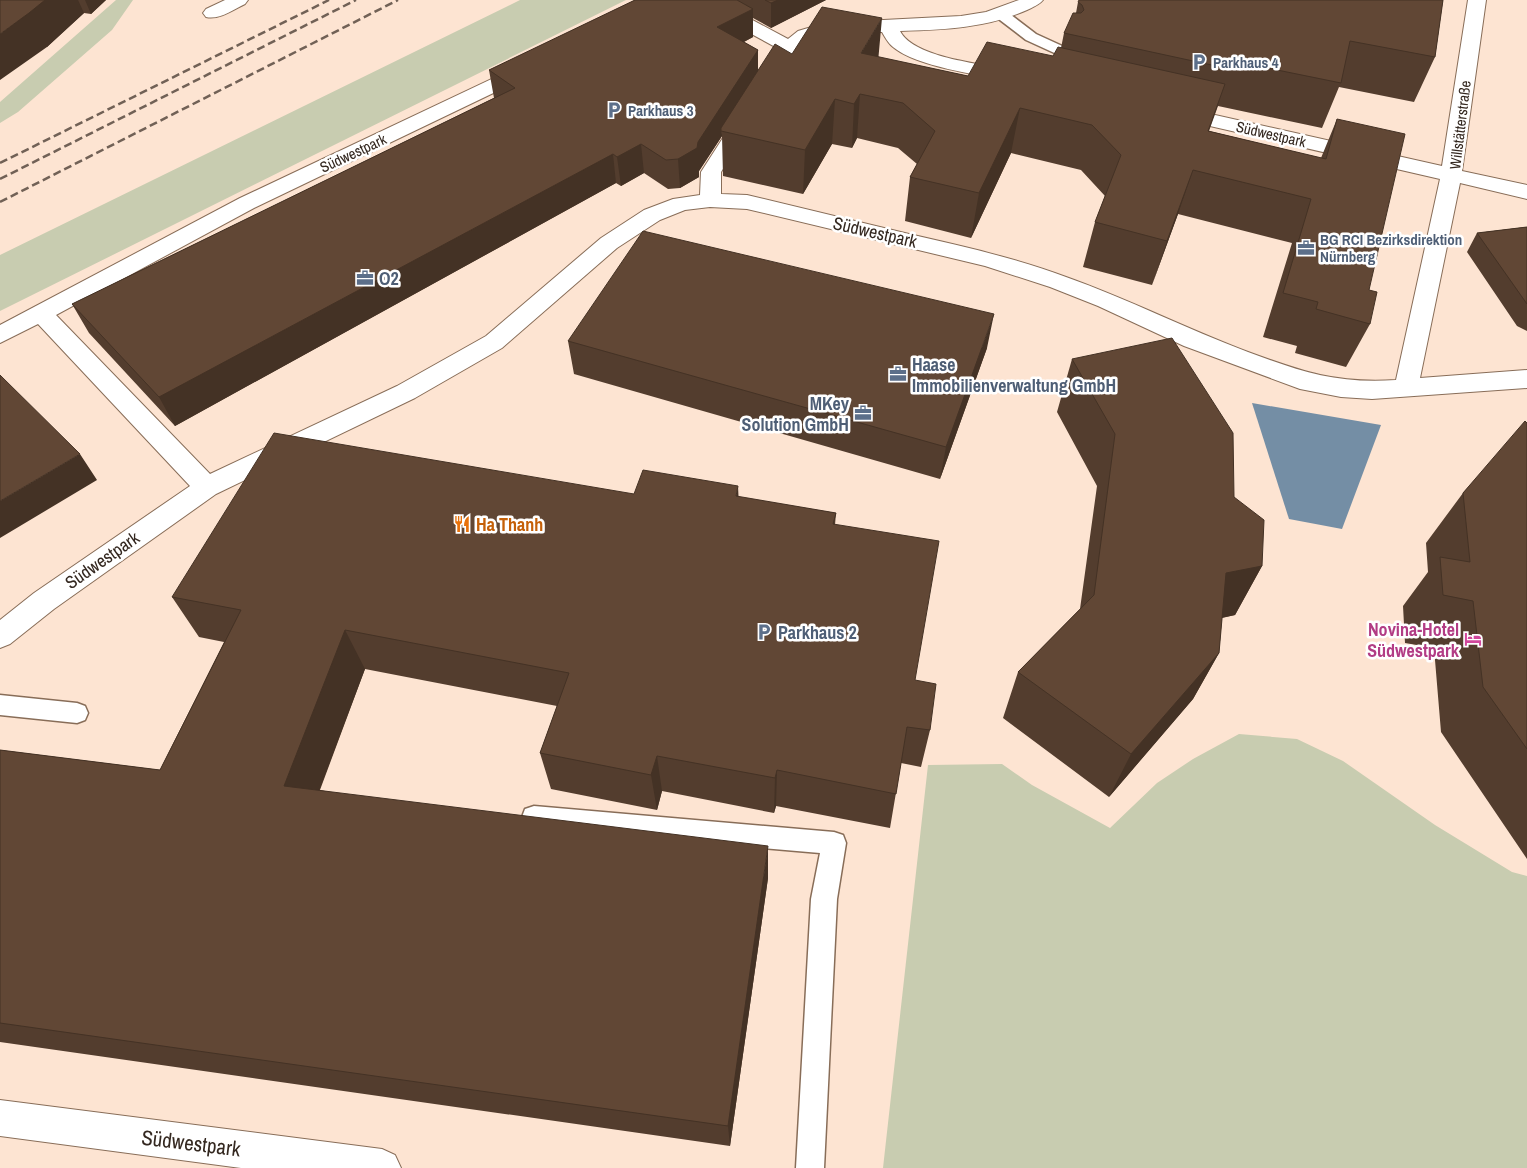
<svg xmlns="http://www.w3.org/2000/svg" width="1527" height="1168" font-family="'Archivo Narrow',sans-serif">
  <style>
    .green { fill: #c8ccb0 }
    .water { fill: #748ea5 }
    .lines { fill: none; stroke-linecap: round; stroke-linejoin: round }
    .service-casing { stroke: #886d58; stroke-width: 3 }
    .minor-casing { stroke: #886d58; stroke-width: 2 }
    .service { fill: #fff; fill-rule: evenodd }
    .minor { fill: #fff; fill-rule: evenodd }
    .rail { stroke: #716156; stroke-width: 2.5; stroke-dasharray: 8 4; stroke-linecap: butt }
    .wall { fill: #533d2e }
    .shaded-wall { fill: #443225 }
    .building { fill: #614735; stroke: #443225 }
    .labels { text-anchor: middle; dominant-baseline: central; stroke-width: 5; stroke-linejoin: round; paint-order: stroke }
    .far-service-label { font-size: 15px; font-weight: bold; fill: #4e5e75; stroke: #fff; text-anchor: start }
    .far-street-label { font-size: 15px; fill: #342820; stroke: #fff }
    .street-label { font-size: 18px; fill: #342820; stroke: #fff }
    .service-label { font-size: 18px; font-weight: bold; fill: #4e5e75; stroke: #fff; text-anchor: start }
    .food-label { font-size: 18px; font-weight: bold; fill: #c56008; stroke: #fff; text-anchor: start }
    .hotel-label { font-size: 18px; font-weight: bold; fill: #b23c85; stroke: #fff; text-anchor: end }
    .near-street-label { font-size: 21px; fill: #342820; stroke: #fff }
  </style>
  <rect width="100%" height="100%" fill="#fde4d2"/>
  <!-- green -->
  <path class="green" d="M 116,0 L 133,0 L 112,30 L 18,112 L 0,123 L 0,102 Z
    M 520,0 L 626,0 L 0,311 L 0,255 Z
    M 1239,734 L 1297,739 L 1343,761 L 1435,825 L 1512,872 L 1527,876 L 1527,1168 L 883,1168 L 928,765 L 1002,764 L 1032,785 L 1110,828 L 1157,783 L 1193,759 Z"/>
  <!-- water -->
  <path class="water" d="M 1252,403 L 1381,425 L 1342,529 L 1289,519 Z"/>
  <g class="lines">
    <!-- service casing -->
    <g class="service-casing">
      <path id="service" d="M 1001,10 L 1006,11 L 1036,34 L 1071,50 L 1073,53 L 1071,56 L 1061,56 L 1026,40 L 996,17 L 994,14 L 996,11 Z
        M 0,695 L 77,703 L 85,706 L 88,713 L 85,720 L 77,723 L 0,715 Z
        M 534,806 L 834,832 L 843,835 L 846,843 L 837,899 L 824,1168 L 796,1168 L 811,899 L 820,853 L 534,828 L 525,825 L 522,817 L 525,809 Z"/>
    </g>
    <!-- minor casing -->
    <g class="minor-casing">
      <path id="minor" d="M 225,0 L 248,0 L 245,4 C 233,10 219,20 206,17 L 203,13 L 206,9 Z
        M 693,0 L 715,0 L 788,39 L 798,31 L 825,23 L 961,16 L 986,12 L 1019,0 L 1043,0 C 1039,5 1033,7 1027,10 C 987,28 943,30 900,31 C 914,59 987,64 1015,71 L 1018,75 L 1015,79 L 1008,81 C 977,74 917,67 893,47 C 888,43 885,37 882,32 C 851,32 817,27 795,53 C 786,63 781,75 774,86 L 767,88 L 760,86 L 757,82 L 779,49 L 696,4 Z
        M 1468,0 L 1486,0 L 1462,171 L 1527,185 L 1527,199 L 1460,183 L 1420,378 L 1527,370 L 1527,388 L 1372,399 L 1341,397 L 1300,389 L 1184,346 L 1098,306 L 1050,287 L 985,266 L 747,209 L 710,207 L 685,210 L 660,220 L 617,248 L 502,348 L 415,398 L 216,494 L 54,609 L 10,644 L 0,648 L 0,620 L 34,593 L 190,486 L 38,324 L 0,343 L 0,325 L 240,198 L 519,66 L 526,64 L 533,66 L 536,70 L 533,74 L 254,208 L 56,315 L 210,474 L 397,386 L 486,336 L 601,238 L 644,210 L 673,199 L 700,195 L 701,172 L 735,119 L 742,117 L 749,119 L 752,123 L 721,172 L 721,194 L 747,195 C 801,208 855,221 909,234 C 962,246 1015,258 1066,277 C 1128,299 1187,329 1248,352 C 1302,372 1337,384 1396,380 L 1440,179 L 1175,118 L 1168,116 L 1165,112 L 1168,108 L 1175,106 L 1442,166 Z
        M 0,1100 L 382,1149 L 395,1155 L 401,1168 L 241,1168 L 0,1136 Z"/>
    </g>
    <!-- service -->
    <use href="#service" class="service"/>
    <!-- minor -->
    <use href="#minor" class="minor"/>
    <!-- rail -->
    <path class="rail" d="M 0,163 L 329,0
      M 0,179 L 356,0
      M 0,202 L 398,0"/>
  </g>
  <!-- wall -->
  <path class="wall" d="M 0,0 L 106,0 L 91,14 L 84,13 L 47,47 Z
    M 635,0 L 826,0 L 771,28 L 753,18 L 753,37 L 744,42 L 758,50 L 758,71 L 792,54 L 878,57 L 968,76 L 1053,56 L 1061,48 L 1064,33 L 1076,13 L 1078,2 L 1443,0 L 1435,57 L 1414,102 L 1339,87 L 1322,128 L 1218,106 L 1209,131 L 1321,158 L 1337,119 L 1369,290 L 1370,324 L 1346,367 L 1295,353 L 1297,346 L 1263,337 L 1292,243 L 1178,214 L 1152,285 L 1083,267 L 1095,222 L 1105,196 L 1081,170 L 1011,153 L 971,238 L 905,221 L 910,177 L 917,164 L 898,148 L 857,138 L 852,148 L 832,144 L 803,194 L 723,176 L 722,136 L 699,171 L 699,177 L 680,188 L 668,189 L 644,173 L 621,186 L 616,183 L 175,426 L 89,333 L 72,304 L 494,98 L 489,70 Z
    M 1527,227 L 1527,331 L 1517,326 L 1467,252 L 1477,233 Z
    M 568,341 L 987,348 L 940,479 L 574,374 Z
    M 1072,359 L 1234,497 L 1262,566 L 1235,615 L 1222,618 L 1219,653 L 1193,699 L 1109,797 L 1003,718 L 1018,672 L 1080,609 L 1097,486 L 1057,412 Z
    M 1527,423 L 1527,859 L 1441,732 L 1434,648 L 1405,643 L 1403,606 L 1428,572 L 1426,543 L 1463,493 Z
    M 634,494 L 739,497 L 836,513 L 835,525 L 915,680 L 930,730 L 921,767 L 901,763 L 890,828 L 776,806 L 774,813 L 662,791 L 657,810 L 551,789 L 540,753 L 557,706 L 365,669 L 320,790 L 768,878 L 730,1146 L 0,1042 L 0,750 L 160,770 L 224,642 L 199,637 L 172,597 Z"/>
  <!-- shaded-wall -->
  <path class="shaded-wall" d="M 45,0 L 78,0 L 84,13 L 47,47 L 0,80 L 0,34 Z
    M 85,0 L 106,0 L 91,14 Z
    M 778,0 L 826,0 L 771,28 L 771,3 Z
    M 753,9 L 753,37 L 718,55 L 717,27 Z
    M 882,18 L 878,62 L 860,94 L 857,138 L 852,148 L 854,104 L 861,53 Z
    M 758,50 L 758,78 L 721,131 L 722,136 L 699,171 L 699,177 L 680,188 L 678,159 L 698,142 Z
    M 835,99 L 832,144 L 803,194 L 805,150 Z
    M 1020,108 L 1011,153 L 971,238 L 979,193 Z
    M 641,144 L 644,173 L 621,186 L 617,157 Z
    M 613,154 L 616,183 L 175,426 L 159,397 Z
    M 1193,170 L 1178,214 L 1152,285 L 1167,241 Z
    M 994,314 L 987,348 L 940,479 L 946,447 Z
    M 80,454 L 97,480 L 0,538 L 0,501 Z
    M 738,486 L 740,528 L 736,496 Z
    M 1262,566 L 1235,615 L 1201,622 L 1226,573 Z
    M 345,630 L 365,669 L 308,820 L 284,786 Z
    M 1219,653 L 1193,699 L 1109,797 L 1131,754 Z
    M 657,756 L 662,791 L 657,810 L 651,775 Z
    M 777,770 L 776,806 L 774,813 L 775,778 Z
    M 768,846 L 768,878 L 730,1146 L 728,1126 Z"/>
  <!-- building -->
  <path class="building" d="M 0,0 L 45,0 L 29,13 L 0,34 Z
    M 635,0 L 737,0 L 753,9 L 717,27 L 758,50 L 698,142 L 697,148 L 678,159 L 666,160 L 641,144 L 617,157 L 613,154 L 159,397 L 72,304 L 515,88 L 489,70 Z
    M 765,0 L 778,0 L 771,3 Z
    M 1079,0 L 1443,0 L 1435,57 L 1350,41 L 1341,83 L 1233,61 L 1230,69 L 1064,33 L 1073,13 L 1081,13 L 1084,10 L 1082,5 L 1078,2 Z
    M 822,7 L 882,18 L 861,53 L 968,76 L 987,42 L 1053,56 L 1058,47 L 1225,84 L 1208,131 L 1326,159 L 1337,119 L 1405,134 L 1369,290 L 1377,292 L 1370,324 L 1316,309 L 1318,302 L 1283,293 L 1311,199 L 1193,170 L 1167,241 L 1095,222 L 1121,155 L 1092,125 L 1020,108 L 979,193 L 910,177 L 935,131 L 903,103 L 860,94 L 854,104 L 835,99 L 805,150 L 721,131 L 721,128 L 775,44 L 792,54 Z
    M 1527,227 L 1527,304 L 1477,233 Z
    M 643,231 L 994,314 L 946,447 L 568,341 Z
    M 1172,338 L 1233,433 L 1234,497 L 1264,520 L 1262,566 L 1226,573 L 1219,653 L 1131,754 L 1018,672 L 1094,595 L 1115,434 L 1072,359 Z
    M 0,375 L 80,454 L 0,501 Z
    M 1525,421 L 1527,423 L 1527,749 L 1483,687 L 1473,601 L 1443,595 L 1440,557 L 1470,562 L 1463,493 Z
    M 274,433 L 634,494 L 643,470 L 738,486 L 736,496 L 836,513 L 833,524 L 939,541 L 915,680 L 936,684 L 930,730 L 907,727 L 896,794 L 777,770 L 775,778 L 657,756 L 651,775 L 540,753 L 569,673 L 345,630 L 284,786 L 768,846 L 728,1126 L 0,1023 L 0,750 L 160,770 L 241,610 L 172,597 Z"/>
  <!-- icons -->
  <defs>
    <g id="parking-bare" transform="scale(1.35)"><path d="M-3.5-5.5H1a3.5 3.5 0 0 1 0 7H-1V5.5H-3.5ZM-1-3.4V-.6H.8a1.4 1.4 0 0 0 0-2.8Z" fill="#5c6f8a" stroke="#fff" stroke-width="2.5" paint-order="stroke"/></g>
    <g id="office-bare" transform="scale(1.35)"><path d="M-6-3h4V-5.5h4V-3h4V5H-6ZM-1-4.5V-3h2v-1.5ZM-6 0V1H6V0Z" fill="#5c6f8a" stroke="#fff" stroke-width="2.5" paint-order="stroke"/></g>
    <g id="restaurant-bare" transform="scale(1.35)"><path d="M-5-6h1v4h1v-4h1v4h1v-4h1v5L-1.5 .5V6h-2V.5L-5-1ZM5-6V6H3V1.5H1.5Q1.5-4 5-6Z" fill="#e8710a" stroke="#fff" stroke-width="2.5" paint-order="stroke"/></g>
    <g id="hotel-bare" transform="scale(1.35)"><path d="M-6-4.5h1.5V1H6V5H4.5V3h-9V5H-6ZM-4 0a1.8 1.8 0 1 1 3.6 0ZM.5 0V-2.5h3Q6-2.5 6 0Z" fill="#d1479c" stroke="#fff" stroke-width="2.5" paint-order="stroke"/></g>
  </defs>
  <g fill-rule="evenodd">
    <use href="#parking-bare" x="1199" y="62"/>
    <use href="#parking-bare" x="614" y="110"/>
    <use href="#office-bare" x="1306" y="248"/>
    <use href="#office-bare" x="365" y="278"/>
    <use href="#office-bare" x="898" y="374"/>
    <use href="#office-bare" x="863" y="413"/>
    <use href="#restaurant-bare" x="462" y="524"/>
    <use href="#parking-bare" x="764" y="632"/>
    <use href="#hotel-bare" x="1473" y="639"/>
  </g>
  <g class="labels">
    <!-- far-service labels -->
    <g class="far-service-label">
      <text x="1213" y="62">Parkhaus 4</text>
      <text x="628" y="110">Parkhaus 3</text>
      <text x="1320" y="239">BG RCI Bezirksdirektion<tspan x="1320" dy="17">Nürnberg</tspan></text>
    </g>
    <!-- far-street labels -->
    <g class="far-street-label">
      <text transform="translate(1460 125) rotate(-83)">Willstätterstraße</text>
      <text transform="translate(1271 134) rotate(13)">Südwestpark</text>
      <text transform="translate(353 153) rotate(-25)">Südwestpark</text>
    </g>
    <!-- street labels -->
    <g class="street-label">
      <text transform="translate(875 232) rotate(13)">Südwestpark</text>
      <text transform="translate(102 560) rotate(-35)">Südwestpark</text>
    </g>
    <!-- service labels -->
    <g class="service-label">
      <text x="379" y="278">O2</text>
      <text x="912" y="364">Haase<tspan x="912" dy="21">Immobilienverwaltung GmbH</tspan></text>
      <text x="849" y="403" text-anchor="end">MKey<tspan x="849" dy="21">Solution GmbH</tspan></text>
      <text x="778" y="632">Parkhaus 2</text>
    </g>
    <!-- food labels -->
    <g class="food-label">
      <text x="476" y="524">Ha Thanh</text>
    </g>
    <!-- hotel labels -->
    <g class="hotel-label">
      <text x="1459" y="629">Novina-Hotel<tspan x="1459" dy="21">Südwestpark</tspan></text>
    </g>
    <!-- near-street labels -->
    <g class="near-street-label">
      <text transform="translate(191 1143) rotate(7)">Südwestpark</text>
    </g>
  </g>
</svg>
